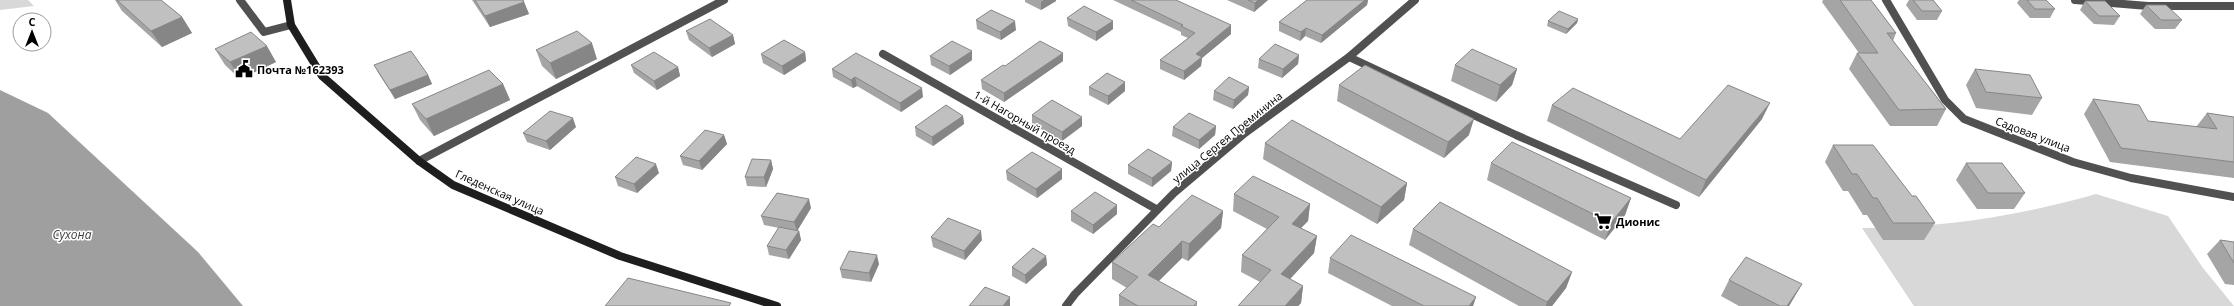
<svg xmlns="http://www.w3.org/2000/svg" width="2234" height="306" font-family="'Open Sans',sans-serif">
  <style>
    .green { fill: #d8d8d8 }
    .water { fill: #9f9f9f }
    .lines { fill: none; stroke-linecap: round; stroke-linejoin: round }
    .minor { stroke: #515151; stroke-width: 8 }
    .secondary { stroke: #1e1e1e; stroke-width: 8 }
    .wall { fill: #a5a5a5 }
    .shaded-wall { fill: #868686 }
    .building { fill: #c0c0c0; stroke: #868686 }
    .labels { text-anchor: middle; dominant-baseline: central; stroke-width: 3; stroke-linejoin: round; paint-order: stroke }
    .poi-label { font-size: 11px; font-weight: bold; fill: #000; stroke: #fff; text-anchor: start }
    .street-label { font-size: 11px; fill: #000; stroke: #fff }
    .water-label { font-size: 12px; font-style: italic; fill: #404040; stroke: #fff }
  </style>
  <rect width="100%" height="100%" fill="#fff"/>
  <!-- green -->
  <path class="green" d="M 0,0 L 28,0 L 34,6 L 0,10 Z
    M 2096,194 L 2168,216 L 2203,268 L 2234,306 L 1914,306 L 1862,228 C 1941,228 2019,216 2096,194 Z"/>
  <!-- water -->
  <path class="water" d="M 0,90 L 48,113 L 198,252 L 243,306 L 0,306 Z"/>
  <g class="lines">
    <!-- minor -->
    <path class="minor" d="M 240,0 L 264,32 L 291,25
      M 1886,0 L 1945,100 L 1964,119 L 2073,162 L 2131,178 L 2234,197
      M 2075,0 L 2148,6 L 2234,6
      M 883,54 L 1156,209
      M 1349,57 L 1516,135 L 1676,205
      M 419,161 L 724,0
      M 1066,306 L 1075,294 L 1174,193 L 1245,133 L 1349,57 L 1415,0"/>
    <!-- secondary -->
    <path class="secondary" d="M 287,0 L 291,25 L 322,76 L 419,161 L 453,185 L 620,256 L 777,306"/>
  </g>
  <!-- wall -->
  <path class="wall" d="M 115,0 L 161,0 L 182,17 L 192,33 L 162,47 L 122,11 Z
    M 472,0 L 523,0 L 524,2 L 529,14 L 490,27 Z
    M 1025,0 L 1056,0 L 1056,1 L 1041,10 L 1025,2 Z
    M 1113,0 L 1176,0 L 1231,34 L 1202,58 L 1201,66 L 1184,80 L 1160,69 L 1160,60 L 1188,38 L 1181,35 L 1181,32 Z
    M 1227,0 L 1268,0 L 1254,12 Z
    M 1307,0 L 1368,0 L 1367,5 L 1321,43 L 1305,36 L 1300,41 L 1279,31 L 1279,22 Z
    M 1823,0 L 1871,0 L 1896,33 L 1893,41 L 1946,109 L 1937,126 L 1890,126 L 1849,69 L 1857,53 L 1859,53 L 1822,2 Z
    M 1909,0 L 1933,0 L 1942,11 L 1937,20 L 1917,20 L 1906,5 Z
    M 2019,0 L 2046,0 L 2055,9 L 2050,18 L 2030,18 L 2017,3 Z
    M 2085,1 L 2120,16 L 2114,25 L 2094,24 L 2080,10 Z
    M 2146,5 L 2182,20 L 2175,29 L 2155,29 L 2140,14 Z
    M 1067,18 L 1113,21 L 1113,29 L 1096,41 L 1068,26 Z
    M 1578,19 L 1577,23 L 1566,34 L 1547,26 L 1548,21 Z
    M 976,20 L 1016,30 L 1001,40 L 977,29 Z
    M 686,31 L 733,35 L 735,44 L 712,57 L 689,40 Z
    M 215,49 L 276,62 L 240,79 L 225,65 Z
    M 536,50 L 597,59 L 556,79 L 542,66 Z
    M 972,51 L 972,60 L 950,75 L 931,65 L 930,56 Z
    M 805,52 L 806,61 L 784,75 L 763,63 L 761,54 Z
    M 1299,55 L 1298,64 L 1282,78 L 1258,68 L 1259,59 Z
    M 1063,61 L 1004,102 L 982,89 L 981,80 L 1005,66 Z
    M 374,65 L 428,75 L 432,84 L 395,99 L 379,74 Z
    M 631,65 L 678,67 L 680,76 L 657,90 L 634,73 Z
    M 1455,65 L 1517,69 L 1512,85 L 1496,102 L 1451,81 Z
    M 832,69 L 923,97 L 901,112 L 857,86 L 853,88 L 833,77 Z
    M 1975,69 L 2042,98 L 2032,115 L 1976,108 L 1966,85 Z
    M 503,84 L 510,100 L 434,136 L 420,120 L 412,104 Z
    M 1339,85 L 1469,135 L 1444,158 L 1337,101 Z
    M 1089,87 L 1125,91 L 1108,105 L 1089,95 Z
    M 1249,87 L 1248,95 L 1233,109 L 1213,100 L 1214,91 Z
    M 2093,99 L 2148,121 L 2196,127 L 2207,113 L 2234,117 L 2234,178 L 2110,162 L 2084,114 Z
    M 1552,105 L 1680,139 L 1762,119 L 1699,197 L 1547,121 Z
    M 1032,115 L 1082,117 L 1082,126 L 1062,141 L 1032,124 Z
    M 963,116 L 964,124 L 933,146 L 916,136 L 915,127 Z
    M 1216,126 L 1215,135 L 1199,149 L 1172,136 L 1173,127 Z
    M 576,127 L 550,150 L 527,142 L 523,133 Z
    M 724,135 L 727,144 L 702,170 L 683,165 L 680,156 Z
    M 1265,143 L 1407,183 L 1404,200 L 1377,224 L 1263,159 Z
    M 1833,145 L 1912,196 L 1935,223 L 1924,240 L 1883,240 L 1867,215 L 1863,215 L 1848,191 L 1843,191 L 1825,162 Z
    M 771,160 L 773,169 L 766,187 L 747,186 L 745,177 Z
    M 1172,162 L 1171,171 L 1152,187 L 1128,174 L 1128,165 Z
    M 1491,163 L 1631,198 L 1625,215 L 1605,240 L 1487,180 Z
    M 1966,163 L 2025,193 L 2014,209 L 1977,209 L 1956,180 Z
    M 1006,171 L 1062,179 L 1037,198 L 1007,180 Z
    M 659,173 L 637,193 L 618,186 L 615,177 Z
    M 1234,194 L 1310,204 L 1308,221 L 1301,228 L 1317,236 L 1314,253 L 1290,279 L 1303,286 L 1301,303 L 1298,306 L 1238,306 L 1260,282 L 1241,272 L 1242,255 L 1267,229 L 1233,211 Z
    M 811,208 L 797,231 L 799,231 L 801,240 L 789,259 L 769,255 L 767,246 L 779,228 L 764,225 L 761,216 Z
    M 1071,211 L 1117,214 L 1093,234 L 1071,221 Z
    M 1223,211 L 1221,228 L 1188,261 L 1182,258 L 1158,281 L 1197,302 L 1197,306 L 1119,306 L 1119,295 L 1127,288 L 1112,279 L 1112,262 L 1159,227 Z
    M 1413,229 L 1572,272 L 1566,288 L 1552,306 L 1519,306 L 1409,245 Z
    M 931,237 L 982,240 L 965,260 L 933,247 Z
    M 2220,240 L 2234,242 L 2234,285 L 2225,284 L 2207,254 Z
    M 1046,256 L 1047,265 L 1026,284 L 1012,276 L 1012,267 Z
    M 1330,258 L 1476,297 L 1473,306 L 1392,306 L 1328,273 Z
    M 879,264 L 871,282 L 842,278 L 840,269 Z
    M 1729,280 L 1802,284 L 1789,306 L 1739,306 L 1721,296 Z"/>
  <!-- shaded-wall -->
  <path class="shaded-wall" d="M 1044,0 L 1056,0 L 1056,1 L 1041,10 L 1041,2 Z
    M 1258,0 L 1268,0 L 1254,12 L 1255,3 Z
    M 1365,0 L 1368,0 L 1367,5 L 1321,43 L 1322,35 Z
    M 524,2 L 529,14 L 490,27 L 485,16 Z
    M 182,17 L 192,33 L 162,47 L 151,31 Z
    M 1578,19 L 1577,23 L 1566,34 L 1568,29 Z
    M 1015,21 L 1016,30 L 1001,40 L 1000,32 Z
    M 1113,21 L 1113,29 L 1096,41 L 1096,32 Z
    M 1231,25 L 1231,34 L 1202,58 L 1201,66 L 1184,80 L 1184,71 L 1196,54 Z
    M 1306,28 L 1305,36 L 1300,41 L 1301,32 Z
    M 733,35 L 735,44 L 712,57 L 709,48 Z
    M 592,43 L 597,59 L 556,79 L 550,63 Z
    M 267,46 L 276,62 L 240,79 L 230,62 Z
    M 972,51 L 972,60 L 950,75 L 949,66 Z
    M 805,52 L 806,61 L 784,75 L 782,66 Z
    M 1063,53 L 1063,61 L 1004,102 L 1004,93 Z
    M 1299,55 L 1298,64 L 1282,78 L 1283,69 Z
    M 678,67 L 680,76 L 657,90 L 654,81 Z
    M 1517,69 L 1512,85 L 1496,102 L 1500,85 Z
    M 428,75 L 432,84 L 395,99 L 390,90 Z
    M 855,77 L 857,86 L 853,88 L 851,80 Z
    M 1125,82 L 1125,91 L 1108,105 L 1108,96 Z
    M 503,84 L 510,100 L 434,136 L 426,119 Z
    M 1249,87 L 1248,95 L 1233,109 L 1234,100 Z
    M 922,88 L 923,97 L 901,112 L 900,103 Z
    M 1770,103 L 1762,119 L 1699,197 L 1706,180 Z
    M 963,116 L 964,124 L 933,146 L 932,137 Z
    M 1082,117 L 1082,126 L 1062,141 L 1062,132 Z
    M 573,118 L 576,127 L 550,150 L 546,141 Z
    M 1474,119 L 1469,135 L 1444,158 L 1448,142 Z
    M 1216,126 L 1215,135 L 1199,149 L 1199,140 Z
    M 724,135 L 727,144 L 702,170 L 699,161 Z
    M 771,160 L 773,169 L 766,187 L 764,177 Z
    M 1172,162 L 1171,171 L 1152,187 L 1152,178 Z
    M 656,164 L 659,173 L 637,193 L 634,184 Z
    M 1062,169 L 1062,179 L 1037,198 L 1036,189 Z
    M 1407,183 L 1404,200 L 1377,224 L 1381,207 Z
    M 1631,198 L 1625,215 L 1605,240 L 1611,223 Z
    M 809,199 L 811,208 L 797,231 L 794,222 Z
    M 1310,204 L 1308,221 L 1289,240 L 1292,224 Z
    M 1117,205 L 1117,214 L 1093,234 L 1093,225 Z
    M 1223,211 L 1221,228 L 1188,261 L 1189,244 Z
    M 799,231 L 801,240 L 789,259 L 786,250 Z
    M 981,231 L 982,240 L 965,260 L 964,251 Z
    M 1317,236 L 1314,253 L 1279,291 L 1281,274 Z
    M 1182,241 L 1182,258 L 1148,292 L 1148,275 Z
    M 877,255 L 879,264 L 871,282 L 869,273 Z
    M 1046,256 L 1047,265 L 1026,284 L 1025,275 Z
    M 1572,272 L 1566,288 L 1552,306 L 1546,306 L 1547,302 Z
    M 1802,284 L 1789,306 L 1787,306 Z
    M 1303,286 L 1301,303 L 1298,306 L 1285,306 Z
    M 1010,297 L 1010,306 L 1003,306 Z
    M 1476,297 L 1473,306 L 1469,306 Z"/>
  <!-- building -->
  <path class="building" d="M 117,0 L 161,0 L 182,17 L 151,31 Z
    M 475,0 L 523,0 L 524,2 L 485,16 Z
    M 1131,0 L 1176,0 L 1231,25 L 1196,54 L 1202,57 L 1184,71 L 1160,60 L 1195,33 L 1181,26 L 1183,25 Z
    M 1248,0 L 1258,0 L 1255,3 Z
    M 1307,0 L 1365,0 L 1322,35 L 1306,28 L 1301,32 L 1279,22 Z
    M 1840,0 L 1871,0 L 1896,33 L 1887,33 L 1946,109 L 1899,110 L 1857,53 L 1878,53 Z
    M 1913,0 L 1933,0 L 1942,11 L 1922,11 Z
    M 2027,0 L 2046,0 L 2055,9 L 2035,9 Z
    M 2085,1 L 2105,1 L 2120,16 L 2099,16 Z
    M 2146,5 L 2166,5 L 2182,20 L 2161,20 Z
    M 1084,6 L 1113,21 L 1096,32 L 1067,18 Z
    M 991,10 L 1015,21 L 1000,32 L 976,20 Z
    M 1559,11 L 1578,19 L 1568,29 L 1548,21 Z
    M 710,19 L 733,35 L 709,48 L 686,31 Z
    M 577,31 L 592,43 L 550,63 L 536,50 Z
    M 251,32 L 267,46 L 230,62 L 215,49 Z
    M 784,40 L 805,52 L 782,66 L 761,54 Z
    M 952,41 L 972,51 L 949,66 L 930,56 Z
    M 1040,41 L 1063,53 L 1004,93 L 981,80 L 1003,65 L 1005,66 Z
    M 1275,44 L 1299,55 L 1283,69 L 1259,59 Z
    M 1472,49 L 1517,69 L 1500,85 L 1455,65 Z
    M 411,51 L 428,75 L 390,90 L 374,65 Z
    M 654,52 L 678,67 L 654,81 L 631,65 Z
    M 856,53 L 922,88 L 900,103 L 855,77 L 851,80 L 832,69 Z
    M 1365,65 L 1474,119 L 1448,142 L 1339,85 Z
    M 1975,69 L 2030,75 L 2042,98 L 1986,92 Z
    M 489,70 L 503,84 L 426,119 L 412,104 Z
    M 1107,73 L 1125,82 L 1108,96 L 1089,87 Z
    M 1229,77 L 1249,87 L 1234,100 L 1214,91 Z
    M 1728,85 L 1770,103 L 1706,180 L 1552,105 L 1573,88 L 1680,139 Z
    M 2093,99 L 2139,105 L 2148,121 L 2217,129 L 2207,113 L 2234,117 L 2234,162 L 2121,148 Z
    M 1052,100 L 1082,117 L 1062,132 L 1032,115 Z
    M 946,105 L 963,116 L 932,137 L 915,127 Z
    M 550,111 L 573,118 L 546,141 L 523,133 Z
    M 1189,113 L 1216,126 L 1199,140 L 1173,127 Z
    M 1292,120 L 1407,183 L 1381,207 L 1265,143 Z
    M 705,130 L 724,135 L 699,161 L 680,156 Z
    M 1512,142 L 1631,198 L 1611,223 L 1491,163 Z
    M 1833,145 L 1873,145 L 1912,196 L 1916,196 L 1935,223 L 1893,223 L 1877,198 L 1873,198 L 1857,174 L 1852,174 Z
    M 1148,149 L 1172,162 L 1152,178 L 1128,165 Z
    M 1032,152 L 1062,169 L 1036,189 L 1006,171 Z
    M 636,157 L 656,164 L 634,184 L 615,177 Z
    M 752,159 L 771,160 L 764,177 L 745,177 Z
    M 1966,163 L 2002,163 L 2025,193 L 1988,193 Z
    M 1253,176 L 1310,204 L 1292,224 L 1317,236 L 1281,274 L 1303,286 L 1285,306 L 1238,306 L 1271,270 L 1242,255 L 1279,217 L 1234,194 Z
    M 1095,192 L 1117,205 L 1093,225 L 1071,211 Z
    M 777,193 L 809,199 L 794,222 L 761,216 Z
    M 1192,195 L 1223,211 L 1189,244 L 1182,241 L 1148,275 L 1197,302 L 1194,306 L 1138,306 L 1119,295 L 1138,277 L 1112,262 L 1153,224 L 1159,227 Z
    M 1440,202 L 1572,272 L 1547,302 L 1413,229 Z
    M 948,218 L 981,231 L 964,251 L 931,237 Z
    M 779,227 L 799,231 L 786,250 L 767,246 Z
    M 1351,235 L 1476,297 L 1469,306 L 1424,306 L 1330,258 Z
    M 2220,240 L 2234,242 L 2234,263 Z
    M 1033,248 L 1046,256 L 1025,275 L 1012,267 Z
    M 849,251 L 877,255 L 869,273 L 840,269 Z
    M 1746,257 L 1802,284 L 1787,306 L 1780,306 L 1729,280 Z
    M 628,278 L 731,303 L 729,306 L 605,306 Z
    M 985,287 L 1010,297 L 1003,306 L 969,306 Z"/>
  <!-- icons -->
  <defs>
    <g id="civic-bare" transform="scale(1.38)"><path d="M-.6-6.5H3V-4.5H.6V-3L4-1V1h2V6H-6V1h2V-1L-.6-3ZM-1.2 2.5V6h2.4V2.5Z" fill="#000" stroke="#fff" stroke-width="2.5" paint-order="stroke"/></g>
    <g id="supermarket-bare" transform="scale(1.38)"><path d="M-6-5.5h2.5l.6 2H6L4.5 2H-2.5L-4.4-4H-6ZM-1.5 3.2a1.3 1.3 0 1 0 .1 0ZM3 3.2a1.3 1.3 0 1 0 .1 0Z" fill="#000" stroke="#fff" stroke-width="2.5" paint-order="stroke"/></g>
  </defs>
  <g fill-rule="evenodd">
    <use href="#civic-bare" x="244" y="69"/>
    <use href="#supermarket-bare" x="1603" y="221"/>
  </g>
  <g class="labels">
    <!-- poi labels -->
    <g class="poi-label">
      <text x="257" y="69">Почта №162393</text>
      <text x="1616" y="221">Дионис</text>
    </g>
    <!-- street labels -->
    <g class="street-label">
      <text transform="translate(1025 122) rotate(30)">1-й Нагорный проезд</text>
      <text transform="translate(2033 134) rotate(21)">Садовая улица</text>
      <text transform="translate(1227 137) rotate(-39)">улица Сергея Преминина</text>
      <text transform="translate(500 192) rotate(24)">Гледенская улица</text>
    </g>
    <!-- water labels -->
    <g class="water-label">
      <text x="72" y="234">Сухона</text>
    </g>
  </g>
  <!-- north arrow -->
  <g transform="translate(32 32)"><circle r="19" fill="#ffffff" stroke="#999999"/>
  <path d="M0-3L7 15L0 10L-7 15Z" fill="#000000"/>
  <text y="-6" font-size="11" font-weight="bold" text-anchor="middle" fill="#000000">С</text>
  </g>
</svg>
